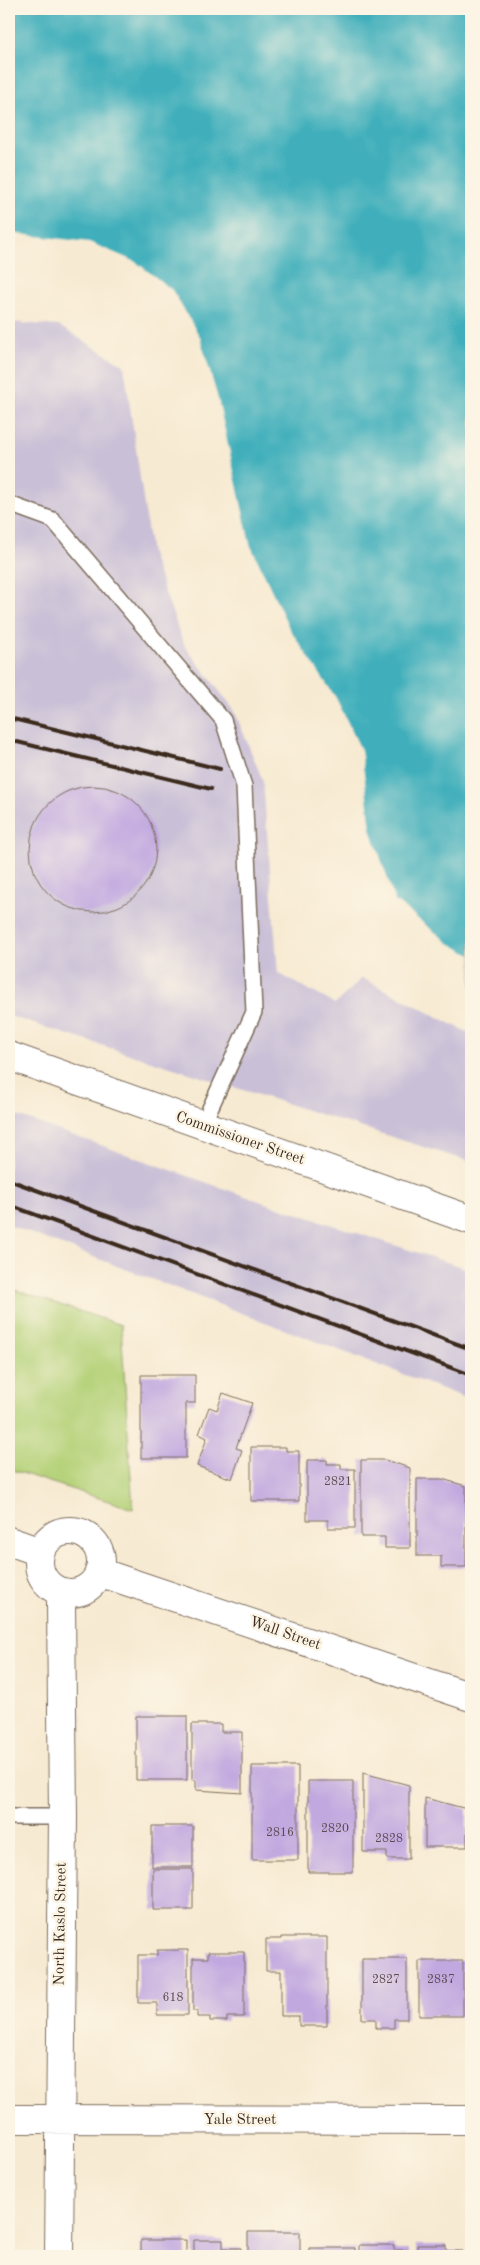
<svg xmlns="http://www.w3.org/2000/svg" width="480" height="2265" font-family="'Old Standard TT',serif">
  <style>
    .industrial { fill: #c9bfd7 }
    .green { fill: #b5d279; stroke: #787e4c }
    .water { fill: #3fafbb; stroke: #3d6c6c }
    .pier { fill: #f7ead2 }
    .building { fill: #c1a9e0 }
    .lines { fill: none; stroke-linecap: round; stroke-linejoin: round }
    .service-casing { stroke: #7d6d5d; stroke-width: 18 }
    .minor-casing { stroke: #7d6d5d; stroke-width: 30 }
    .service { stroke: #fff; stroke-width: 15 }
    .minor { stroke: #fff; stroke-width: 28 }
    .rail { stroke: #3b2a1e; stroke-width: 4 }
    .labels { text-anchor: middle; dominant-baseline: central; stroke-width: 5; stroke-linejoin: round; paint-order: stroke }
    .number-label { font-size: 12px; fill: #5c4a4e }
    .street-label { font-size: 15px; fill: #3b2a1e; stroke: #fcf5e5 }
  </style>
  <rect width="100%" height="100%" fill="#fcf5e5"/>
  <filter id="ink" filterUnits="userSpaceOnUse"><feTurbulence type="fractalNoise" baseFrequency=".02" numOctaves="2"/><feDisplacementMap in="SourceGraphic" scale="10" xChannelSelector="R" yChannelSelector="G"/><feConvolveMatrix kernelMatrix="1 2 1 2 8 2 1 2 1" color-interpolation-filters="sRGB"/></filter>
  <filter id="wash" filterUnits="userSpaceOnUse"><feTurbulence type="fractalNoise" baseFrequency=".0096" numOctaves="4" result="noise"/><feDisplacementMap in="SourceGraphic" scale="20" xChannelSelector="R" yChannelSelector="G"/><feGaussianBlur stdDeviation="1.12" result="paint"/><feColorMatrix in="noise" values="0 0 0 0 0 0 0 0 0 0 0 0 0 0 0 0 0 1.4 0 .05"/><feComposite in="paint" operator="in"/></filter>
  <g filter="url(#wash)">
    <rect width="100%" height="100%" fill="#f7ead2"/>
    <!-- industrial -->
    <path class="industrial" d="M 9,322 L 59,326 L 124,365 L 151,554 L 184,645 L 234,710 L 263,781 L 278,973 L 335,1004 L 362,978 L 471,1034 L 471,1162 L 9,1016 Z
      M 9,1113 L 262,1202 L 471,1270 L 471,1400 L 9,1225 Z"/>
    <!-- green -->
    <path class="green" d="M 9,1288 L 121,1325 L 133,1509 L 9,1469 Z"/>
    <!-- water -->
    <path class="water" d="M 9,9 L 471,9 L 471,986 L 376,931 L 314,758 L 183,352 L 119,301 L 9,278 Z"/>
    <!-- pier -->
    <path class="pier" d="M 9,233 L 89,242 L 136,262 L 172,290 L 200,337 L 218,399 L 250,544 L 289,628 L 336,698 L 361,750 L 371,829 L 395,901 L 449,943 L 471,955 L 471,989 L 375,933 L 352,904 L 331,846 L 311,759 L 284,704 L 224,616 L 180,353 L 118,304 L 9,281 Z"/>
    <g id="blocks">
      <!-- building -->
      <path class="building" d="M30 849a63 63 0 1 1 126 0a63 63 0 1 1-126 0Z
        M 9,795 L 12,803 L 14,825 L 9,841 Z
        M 141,1375 L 195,1375 L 195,1403 L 186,1403 L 186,1458 L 141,1458 Z
        M 223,1393 L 252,1403 L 236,1448 L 242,1450 L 232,1479 L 197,1466 L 207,1438 L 199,1434 L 209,1407 L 217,1410 Z
        M 251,1447 L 286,1447 L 286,1451 L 299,1451 L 299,1501 L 251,1501 Z
        M 307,1460 L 327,1460 L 327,1464 L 341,1464 L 341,1469 L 355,1469 L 355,1528 L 328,1528 L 328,1520 L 307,1520 Z
        M 361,1460 L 385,1460 L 410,1468 L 410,1548 L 385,1548 L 385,1537 L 361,1537 Z
        M 417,1479 L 442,1479 L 466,1486 L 466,1567 L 441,1567 L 441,1556 L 417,1556 Z
        M 136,1716 L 187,1716 L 187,1780 L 136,1780 Z
        M 192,1724 L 221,1724 L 221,1732 L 242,1732 L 242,1793 L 196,1790 L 196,1780 L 192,1780 Z
        M 252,1766 L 298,1766 L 298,1860 L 252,1860 Z
        M 363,1773 L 409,1785 L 409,1859 L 387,1859 L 387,1852 L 363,1852 Z
        M 308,1781 L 353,1781 L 353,1872 L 308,1872 Z
        M 425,1798 L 467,1809 L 467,1847 L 425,1847 Z
        M 152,1826 L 193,1826 L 193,1867 L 152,1867 Z
        M 153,1869 L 193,1869 L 193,1910 L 153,1910 Z
        M 281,1937 L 327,1937 L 327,2026 L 299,2026 L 299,2016 L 281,2016 L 281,1971 L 266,1971 L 266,1939 L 281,1939 Z
        M 157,1950 L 188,1950 L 188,2015 L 157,2015 L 157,2003 L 138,2003 L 138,1955 L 157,1955 Z
        M 208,1952 L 244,1952 L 244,2017 L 227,2017 L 227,2021 L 210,2021 L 210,2017 L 197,2017 L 197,2011 L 193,2011 L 193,1958 L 208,1958 Z
        M 362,1959 L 407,1959 L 407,2019 L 394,2019 L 394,2028 L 376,2028 L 376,2019 L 362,2019 Z
        M 419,1961 L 463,1961 L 463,2016 L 419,2016 Z
        M 248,2232 L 300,2232 L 300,2256 L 248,2256 Z
        M 141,2240 L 186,2240 L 186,2256 L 141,2256 Z
        M 194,2240 L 223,2240 L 223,2248 L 241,2248 L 241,2256 L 194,2256 Z
        M 359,2245 L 394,2245 L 394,2250 L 409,2250 L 409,2256 L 359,2256 Z
        M 417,2245 L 446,2245 L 446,2251 L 463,2251 L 463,2256 L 417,2256 Z
        M 309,2248 L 355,2248 L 355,2256 L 309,2256 Z"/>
    </g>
  </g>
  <g filter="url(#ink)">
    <use href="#blocks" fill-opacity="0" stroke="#7d6d5d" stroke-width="1"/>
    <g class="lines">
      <!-- service casing -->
      <g class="service-casing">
        <path id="service" d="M 9,504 L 53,520 L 223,720 L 244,786 L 254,1012 L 202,1126
          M 9,1817 L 63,1817"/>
      </g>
      <!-- minor casing -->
      <g class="minor-casing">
        <path id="minor" d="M 9,1056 L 471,1220
          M39 1562a31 31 0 1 1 62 0a31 31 0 1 1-62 0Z
          M 9,1541 L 40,1552
          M 99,1572 L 471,1697
          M 9,2119 L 471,2120
          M 59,2256 L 63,1817 L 61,1602 L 64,1592"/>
      </g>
      <!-- service -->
      <use href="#service" class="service"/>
      <!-- minor -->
      <use href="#minor" class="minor"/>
      <!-- rail -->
      <path class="rail" d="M 9,718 L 220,769
        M 9,740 L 211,789
        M 9,1180 L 471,1349
        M 9,1205 L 471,1375"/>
    </g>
  </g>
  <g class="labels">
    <!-- number labels -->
    <g class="number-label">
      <text x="338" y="1482">2821</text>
      <text x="335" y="1829">2820</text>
      <text x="280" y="1833">2816</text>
      <text x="389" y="1839">2828</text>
      <text x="386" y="1980">2827</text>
      <text x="441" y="1980">2837</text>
      <text x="173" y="1998">618</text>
    </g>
    <!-- street labels -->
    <g class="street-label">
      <text transform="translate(240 1139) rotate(19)">Commissioner Street</text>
      <text transform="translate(285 1634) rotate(19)">Wall Street</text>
      <text transform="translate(61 1924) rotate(-89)">North Kaslo Street</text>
      <text x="240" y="2120">Yale Street</text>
    </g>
  </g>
  <!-- margin -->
  <rect width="480" height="2265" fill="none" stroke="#fcf5e5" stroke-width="30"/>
</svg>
